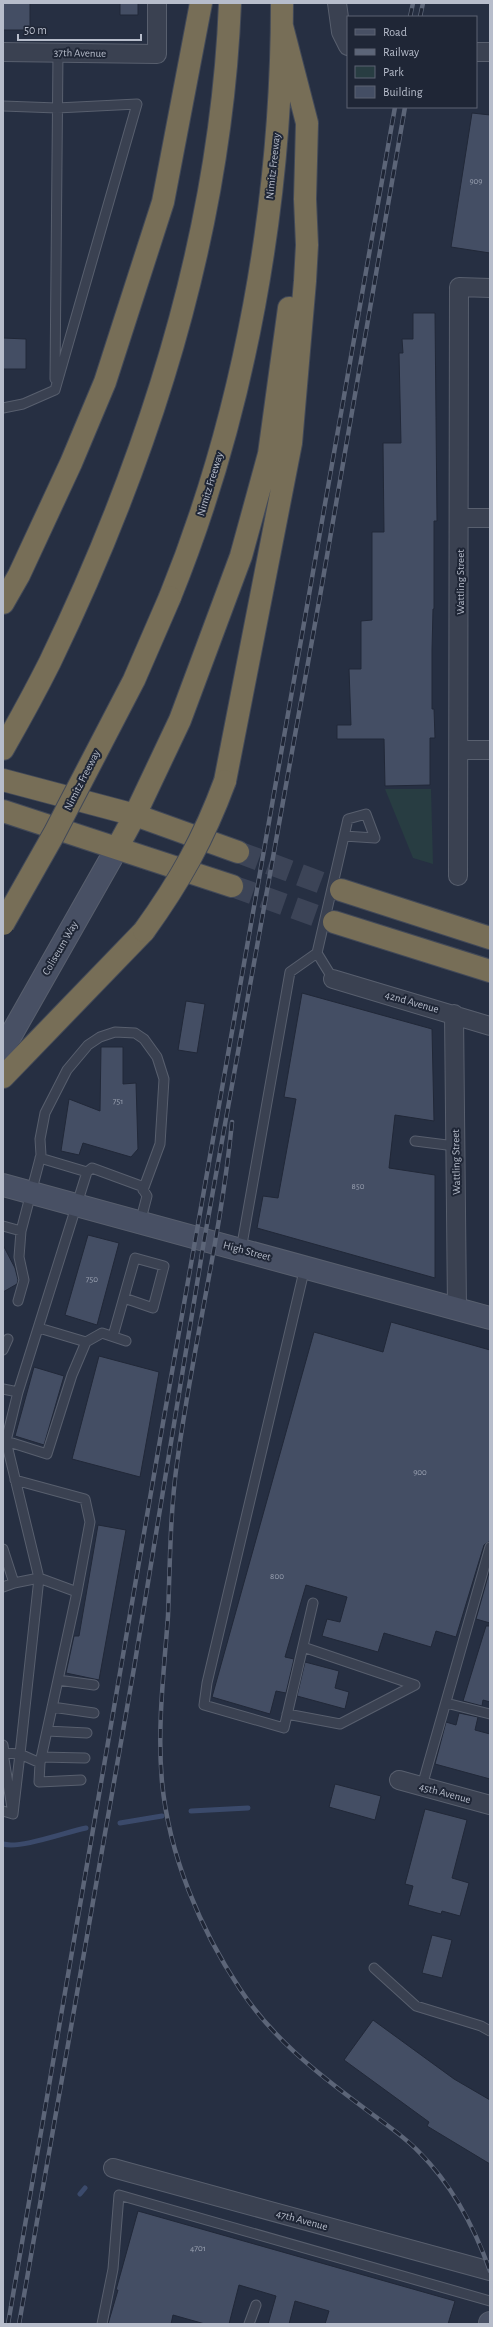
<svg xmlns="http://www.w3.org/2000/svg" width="493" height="2327" font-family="'Alegreya Sans',sans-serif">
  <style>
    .green { fill: #283d42 }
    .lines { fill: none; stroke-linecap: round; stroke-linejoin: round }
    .stream { stroke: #3b4a6b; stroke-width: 5 }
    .building { fill: #444e64; stroke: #212838 }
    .highway-tunnel { stroke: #3c4457; stroke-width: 22; stroke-dasharray: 22 11; stroke-linecap: butt }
    .lane-casing { stroke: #585f6e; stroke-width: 11 }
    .street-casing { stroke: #585f6e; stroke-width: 20 }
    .secondary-casing { stroke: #585f6e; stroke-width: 24 }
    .highway-casing { stroke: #424958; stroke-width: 24 }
    .lane { stroke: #3a4151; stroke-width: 9 }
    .street { stroke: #3a4151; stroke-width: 18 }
    .secondary { stroke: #485064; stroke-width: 22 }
    .highway { stroke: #776e57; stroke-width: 22 }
    .rail-casing { stroke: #5c6578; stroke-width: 4.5 }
    .rail { stroke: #1f2636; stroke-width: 3; stroke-dasharray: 9; stroke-linecap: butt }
    .highway-bridge-casing { stroke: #424958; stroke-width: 24; stroke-linecap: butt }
    .highway-bridge { stroke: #776e57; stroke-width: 22 }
    .labels { text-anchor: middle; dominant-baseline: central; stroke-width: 4; stroke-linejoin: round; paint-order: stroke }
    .number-label { font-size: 9px; fill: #9aa1b1 }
    .street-label { font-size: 11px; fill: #b7bdcb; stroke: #1f2636 }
  </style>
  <rect width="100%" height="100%" fill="#262f42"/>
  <!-- green -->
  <path class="green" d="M 385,789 L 431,789 L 433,864 L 413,858 Z"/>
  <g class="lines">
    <!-- stream -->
    <path class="stream" d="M 191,1811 L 248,1808
      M 120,1823 L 162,1816
      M 3,1844 C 21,1849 66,1832 86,1828
      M 80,2194 L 85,2188"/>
  </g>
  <!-- building -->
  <path class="building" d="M 3,3 L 30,3 L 30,30 L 3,30 Z
    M 120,3 L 138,3 L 138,15 L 120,15 Z
    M 472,113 L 490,115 L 490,253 L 451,247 Z
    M 413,313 L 435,313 L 437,521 L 434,521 L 434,609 L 433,609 L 432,650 L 432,709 L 434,709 L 435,738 L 430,738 L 430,785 L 385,786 L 384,739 L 337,739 L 337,725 L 351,725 L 349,669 L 361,669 L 361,621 L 372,620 L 372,532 L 384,532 L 383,443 L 401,443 L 399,353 L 403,353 L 402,339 L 413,339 Z
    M 3,338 L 26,339 L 26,369 L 3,369 Z
    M 302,993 L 432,1029 L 434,1121 L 395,1115 L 389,1168 L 435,1175 L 435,1278 L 257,1228 L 263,1196 L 278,1198 L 296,1099 L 284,1097 Z
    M 186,1001 L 205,1004 L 197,1053 L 178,1050 Z
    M 101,1047 L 123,1047 L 123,1084 L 136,1083 L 138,1149 L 131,1157 L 83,1143 L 79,1155 L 61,1151 L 69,1099 L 100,1111 Z
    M 88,1235 L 119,1243 L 97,1325 L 65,1315 Z
    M 3,1245 L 15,1268 L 18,1280 L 17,1284 L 3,1292 Z
    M 391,1322 L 490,1350 L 490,1541 L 484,1545 L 456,1637 L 436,1631 L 431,1647 L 384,1633 L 378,1652 L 322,1636 L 327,1619 L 340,1622 L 347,1597 L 306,1585 L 285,1657 L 294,1659 L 286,1693 L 276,1691 L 270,1714 L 212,1697 L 314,1332 L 383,1352 Z
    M 99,1356 L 159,1372 L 140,1477 L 72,1459 Z
    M 34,1367 L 64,1376 L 44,1445 L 15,1436 Z
    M 98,1525 L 126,1530 L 99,1680 L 66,1673 L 74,1636 L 79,1636 Z
    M 490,1569 L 490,1623 L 476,1619 Z
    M 486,1626 L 490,1626 L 490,1702 L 483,1700 L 482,1706 L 463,1701 Z
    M 305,1662 L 339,1671 L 335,1688 L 349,1692 L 345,1709 L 297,1696 Z
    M 459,1713 L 478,1717 L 475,1730 L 490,1734 L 490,1779 L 435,1764 L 446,1722 L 456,1725 Z
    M 335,1784 L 381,1796 L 375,1820 L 329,1807 Z
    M 425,1809 L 467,1820 L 452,1878 L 469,1883 L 460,1916 L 442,1911 L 441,1914 L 408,1905 L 413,1886 L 405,1884 Z
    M 432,1935 L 452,1940 L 442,1978 L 422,1973 Z
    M 373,2020 L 454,2079 L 490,2100 L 490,2164 L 427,2126 L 429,2122 L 344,2060 Z
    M 138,2211 L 455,2301 L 448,2324 L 325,2324 L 329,2311 L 295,2301 L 289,2324 L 268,2324 L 276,2296 L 239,2285 L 229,2324 L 205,2324 L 173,2315 L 171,2324 L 108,2324 L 118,2290 L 116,2290 Z"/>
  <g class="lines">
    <!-- highway-tunnel -->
    <path class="highway-tunnel" d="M 238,852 L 341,890
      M 232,886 L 334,922"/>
    <!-- lane casing -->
    <g class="lane-casing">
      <path id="lane" d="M 3,106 L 57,108 L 137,104 L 55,390
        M 55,379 L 58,53
        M 3,408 L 23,404 L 55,390
        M 333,979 L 317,953 L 348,819 L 366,814 L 375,838 L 344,836
        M 415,1141 L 455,1146
        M 40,1158 L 87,1172
        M 3,1226 L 21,1231 L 41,1155 L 40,1139 L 45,1113 L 67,1070 L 88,1045 L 100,1037 L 115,1032 L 135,1033 L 144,1039 L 157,1057 L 164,1079 L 160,1144 L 143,1190
        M 241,1250 L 290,972 L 317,953
        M 305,1267 L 207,1683 L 204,1705 L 284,1728 L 313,1603
        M 18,1301 L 24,1280 L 19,1257 L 21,1231
        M 39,1328 L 86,1342
        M 113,1336 L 135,1258 L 164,1266 L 153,1308 L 124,1298
        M 126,1341 L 102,1333 L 86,1342 L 72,1375 L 47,1454 L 6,1441 L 18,1392 L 87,1172 L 92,1168 L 141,1186 L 147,1196 L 140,1223
        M 3,1350 L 8,1339
        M 3,1389 L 18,1392
        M 3,1549 L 14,1583 L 39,1578 L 6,1441
        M 3,1587 L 14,1583
        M 58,1680 L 94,1685
        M 446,1703 L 490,1714
        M 52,1707 L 94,1713
        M 287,1714 L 340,1724 L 415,1685 L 303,1647
        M 47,1731 L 87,1733
        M 3,1745 L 4,1753 L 20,1754 L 39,1578 L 77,1592 L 90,1522 L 85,1499 L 15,1480
        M 3,1753 L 13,1814 L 20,1754 L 40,1763 L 77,1592
        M 41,1757 L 85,1758
        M 40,1763 L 39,1782 L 81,1780
        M 422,1786 L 490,1547
        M 3,1811 L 13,1814
        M 374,1968 L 416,2006 L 481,2026 L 490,2031
        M 102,2324 L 113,2269 L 119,2195 L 490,2301
        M 249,2324 L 256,2305"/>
    </g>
    <!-- street casing -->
    <g class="street-casing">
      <path id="street" d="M 337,3 L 341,32 L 348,46
        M 3,52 L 157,54 L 157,3
        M 476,52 L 490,52
        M 460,518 L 490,518
        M 459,750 L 490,750
        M 458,876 L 459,287 L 490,288
        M 333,979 L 490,1026
        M 454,1014 L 457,1309
        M 399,1780 L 490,1805
        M 113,2168 L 490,2271"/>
    </g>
    <!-- secondary casing -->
    <g class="secondary-casing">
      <path id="secondary" d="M 3,1049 L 117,848
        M 3,1185 L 490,1318
        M 490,2324 L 490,2323"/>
    </g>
    <!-- highway casing -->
    <g class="highway-casing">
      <path id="highway" d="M 170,597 C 245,412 282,203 282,3
        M 3,603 L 19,575 L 71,463 L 105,382 L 163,202 L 201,3
        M 3,749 C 19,721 35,692 50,662 C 149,457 221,232 230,3
        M 3,780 L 135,815 L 238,852
        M 225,781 L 291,443 L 305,281 L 307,245 L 305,199 L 307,123 L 282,26
        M 3,811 L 232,886
        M 117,848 L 135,815 L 180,720 L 241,556 L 269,454 L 289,308
        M 341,890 L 490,938
        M 334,922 L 490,971
        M 3,1077 L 144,931"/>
    </g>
    <!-- lane -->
    <use href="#lane" class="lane"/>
    <!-- street -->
    <use href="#street" class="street"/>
    <!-- secondary -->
    <use href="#secondary" class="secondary"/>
    <!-- highway -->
    <use href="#highway" class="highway"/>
    <!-- rail casing -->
    <g class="rail-casing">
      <path id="rail" d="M 410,17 L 413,3
        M 420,17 L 423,3
        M 232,1122 C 221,1237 192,1349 177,1463 C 170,1513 170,1565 168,1616 C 164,1671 157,1727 162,1782 C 169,1855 200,1929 240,1989 C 273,2039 317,2073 364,2108 C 382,2122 403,2135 419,2152 C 453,2186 474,2226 490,2271
        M 8,2324 L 160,1440 L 395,107
        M 19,2324 L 134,1668 L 204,1241 L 320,596 L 405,107"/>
    </g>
    <!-- rail -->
    <use href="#rail" class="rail"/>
    <!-- highway-bridge casing -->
    <g class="highway-bridge-casing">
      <path id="highway-bridge" d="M 3,924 L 54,834 L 134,680 L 170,597
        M 144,931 C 180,881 204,838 225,781"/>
    </g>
    <!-- highway-bridge -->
    <use href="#highway-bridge" class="highway-bridge"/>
  </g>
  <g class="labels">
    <!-- number labels -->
    <g class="number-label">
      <text x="476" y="181">909</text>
      <text x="118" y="1101">751</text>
      <text x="358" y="1186">850</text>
      <text x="92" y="1279">750</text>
      <text x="420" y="1472">900</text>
      <text x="277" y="1576">800</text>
      <text x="198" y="2248">4701</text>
    </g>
    <!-- street labels -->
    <g class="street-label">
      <text transform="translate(80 53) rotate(1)">37th Avenue</text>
      <text transform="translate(273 166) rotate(-84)">Nimitz Freeway</text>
      <text transform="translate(210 484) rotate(-73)">Nimitz Freeway</text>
      <text transform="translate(460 582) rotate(-90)">Wattling Street</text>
      <text transform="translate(82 780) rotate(-63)">Nimitz Freeway</text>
      <text transform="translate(60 948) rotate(-60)">Coliseum Way</text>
      <text transform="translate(412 1002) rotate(16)">42nd Avenue</text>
      <text transform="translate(456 1162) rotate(-91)">Wattling Street</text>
      <text transform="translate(247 1251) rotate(15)">High Street</text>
      <text transform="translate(445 1793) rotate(15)">45th Avenue</text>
      <text transform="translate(302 2220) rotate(15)">47th Avenue</text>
    </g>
  </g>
  <!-- border -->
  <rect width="493" height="2327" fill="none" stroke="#b7bdcb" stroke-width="8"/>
  <!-- legend -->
  <rect x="347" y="16" width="130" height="92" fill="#1f2636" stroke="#5c6272"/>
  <rect x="355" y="29" width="20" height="6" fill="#485064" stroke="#5c6272"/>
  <text x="383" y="36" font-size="12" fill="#b7bdcb">Road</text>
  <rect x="355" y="49" width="20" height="6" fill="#5c6578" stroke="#5c6272"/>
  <text x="383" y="56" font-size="12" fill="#b7bdcb">Railway</text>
  <rect x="355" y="66" width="20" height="12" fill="#283d42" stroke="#5c6272"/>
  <text x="383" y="76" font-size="12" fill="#b7bdcb">Park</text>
  <rect x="355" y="86" width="20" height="12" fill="#444e64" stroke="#5c6272"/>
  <text x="383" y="96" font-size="12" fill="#b7bdcb">Building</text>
  <!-- scale -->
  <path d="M18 34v6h123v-6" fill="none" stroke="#b7bdcb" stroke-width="2"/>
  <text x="24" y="34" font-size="12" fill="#b7bdcb" stroke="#1f2636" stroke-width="3" paint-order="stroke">50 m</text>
</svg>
